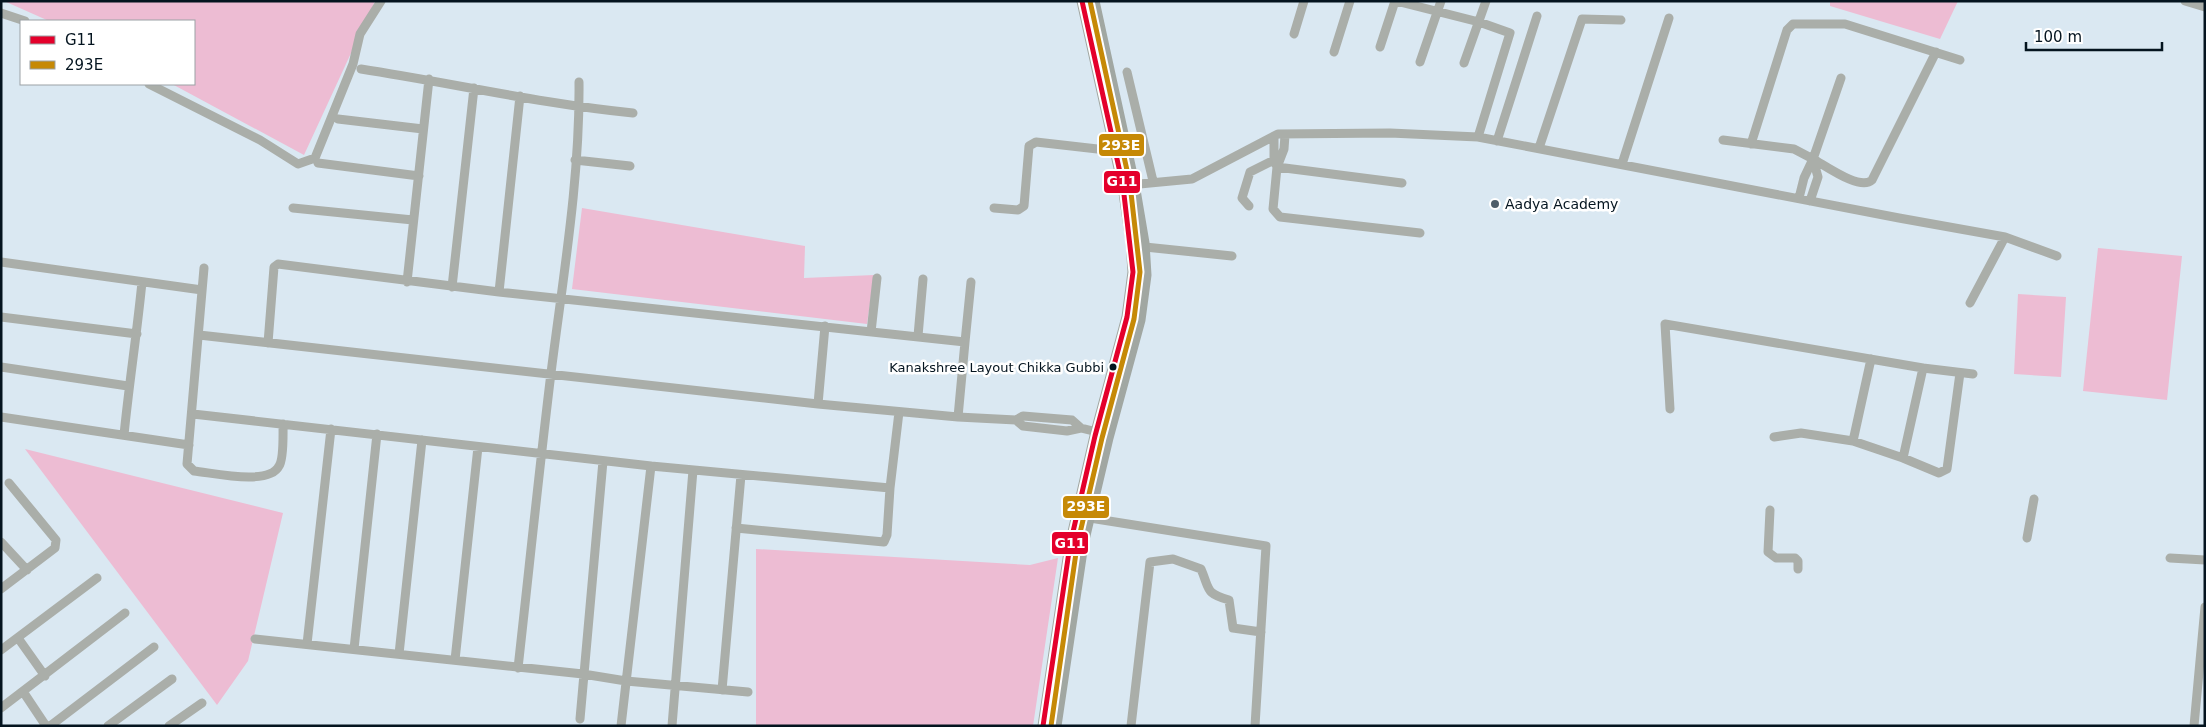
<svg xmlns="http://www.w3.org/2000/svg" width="2206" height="727" font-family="'DejaVu Sans',sans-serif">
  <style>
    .green { fill: #edbcd3 }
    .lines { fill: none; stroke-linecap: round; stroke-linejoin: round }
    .minor { stroke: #aaaea9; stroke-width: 9 }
    .major { stroke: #a1a7a2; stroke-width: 11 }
    .bus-1-casing { stroke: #fff; stroke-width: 9 }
    .bus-2-casing { stroke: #fff; stroke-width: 9 }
    .bus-1 { stroke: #e4002b; stroke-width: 5 }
    .bus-2 { stroke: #c68906; stroke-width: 5 }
    .poi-dot { fill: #4f5e69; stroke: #fff; stroke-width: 2 }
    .bus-dot { fill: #04141f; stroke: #fff; stroke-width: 2 }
    .labels { text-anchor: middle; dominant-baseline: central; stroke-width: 5; stroke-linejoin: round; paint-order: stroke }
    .bus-label { font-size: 13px; fill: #04141f; stroke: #fff; text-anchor: end }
    .poi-label { font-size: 14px; fill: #04141f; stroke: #fff; text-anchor: start }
    .line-badge { stroke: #fff; stroke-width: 2 }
    .badge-label { font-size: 14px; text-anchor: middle; font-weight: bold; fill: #fff }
  </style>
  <rect width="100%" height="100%" fill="#dae8f2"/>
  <!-- green -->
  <path class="green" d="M 4,1 L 375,1 L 304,155 L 172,84 L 194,84 L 194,21 L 49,21 Z
    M 1830,1 L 1958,1 L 1940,39 L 1830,6 Z
    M 582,208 L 805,246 L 804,278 L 874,275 L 867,324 L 572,289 Z
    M 2098,248 L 2182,256 L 2167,400 L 2083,391 Z
    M 2018,294 L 2066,297 L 2061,377 L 2014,374 Z
    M 25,449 L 283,513 L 248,661 L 217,705 Z
    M 756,549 L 1030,565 L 1058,558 L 1033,726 L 756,726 Z"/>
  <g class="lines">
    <!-- minor -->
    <path class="minor" d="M 1396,1 L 1479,22 L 1510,33 L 1478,137
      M 2185,1 L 2205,7
      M 1,13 L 25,21
      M 1294,34 L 1304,1
      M 1380,47 L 1395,1
      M 1334,52 L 1350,1
      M 1420,62 L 1441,1
      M 1464,63 L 1486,1
      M 361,69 C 452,83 542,104 633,113
      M 1127,72 L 1153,181
      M 149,84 L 260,140 L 298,164 L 315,158 L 353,64 L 360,34 L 381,1
      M 338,119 L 423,129
      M 1274,137 L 1274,160 L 1277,167 L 1284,149 L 1285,135
      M 1723,140 L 1794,149 L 1813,159
      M 1497,141 L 1537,16
      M 1751,144 L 1787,30 L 1793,24 L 1845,24 L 1960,60
      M 1539,148 L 1582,19 L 1621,20
      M 575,160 L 630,166
      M 318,163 L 419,176
      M 1622,164 L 1669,18
      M 1402,183 L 1277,167 L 1273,209 L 1280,217 L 1420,233
      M 1129,185 L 1192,179 L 1278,134 L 1390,133 L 1478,137 L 1899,218 L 2005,237 L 2057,256
      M 1799,198 L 1804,178 L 1813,159 L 1841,78
      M 1810,201 L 1818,177 L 1813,159 C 1826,166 1860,191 1872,180 L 1936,52
      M 1249,206 L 1242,198 L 1250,172 L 1274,160
      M 293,208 L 413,220
      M 994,208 L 1018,210 L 1024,206 L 1029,146 L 1036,142 L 1115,151
      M 1145,247 L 1232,256
      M 1,262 L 202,290
      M 204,268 L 187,464 L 194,471 C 214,473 269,486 279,466 C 284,459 283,434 283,424
      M 407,282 L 429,79
      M 452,287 L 474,88
      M 499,292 L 520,96
      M 1970,303 L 2005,237
      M 1,317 L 137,334
      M 871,332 L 877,278
      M 199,335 L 818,404 L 958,417 L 1016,420
      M 918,336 L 923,279
      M 965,342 L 971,282
      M 268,343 L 274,267 L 278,264 L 499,292 L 965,342 L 958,417
      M 1,367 L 128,386
      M 818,404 L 825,326
      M 1670,409 L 1665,324 L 1923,368 L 1973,374
      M 193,414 L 651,466 L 890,488 L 899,412
      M 1,417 L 189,445
      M 1081,428 L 1072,420 L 1023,416 L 1016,420 L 1023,426 L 1067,431 L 1081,428 L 1101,433
      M 124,435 C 129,384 137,333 142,282
      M 1774,437 L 1801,433 L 1853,441 L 1903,458 L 1923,368
      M 1853,441 L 1871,359
      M 1903,458 L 1939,473 L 1947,469 L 1960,373
      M 1770,510 L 1768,552 L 1776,558 L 1795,558 L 1798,561 L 1798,569
      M 1090,518 L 1266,546 L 1255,726
      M 736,528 L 884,542 L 887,535 L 890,488
      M 2027,538 L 2034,499
      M 1,542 L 27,570
      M 2170,558 L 2205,560
      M 1,589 L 55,548 L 56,540 L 9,483
      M 18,638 L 45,676
      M 255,639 L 583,674 L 626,681 L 748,692
      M 307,644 L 331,429
      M 354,649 L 377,434
      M 1,650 L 97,578
      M 399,654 L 422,440
      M 455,660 L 478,447
      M 518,668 C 529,570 539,471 551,373 C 563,277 580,179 579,82
      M 722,690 L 741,475
      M 24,693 L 46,726
      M 1,708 L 125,613
      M 580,719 L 603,461
      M 50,726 L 154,647
      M 108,726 L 172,679
      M 169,726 L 202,703
      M 621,726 L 651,466
      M 672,726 L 693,470
      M 1131,726 L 1150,562 L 1173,559 L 1201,569 C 1210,590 1205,593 1229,600 L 1233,628 L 1261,632
      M 2194,726 L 2205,607"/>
    <!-- major -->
    <path class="major" d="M 1043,726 L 1070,545 L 1095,436 L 1127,317 L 1133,272 L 1131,242 L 1123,186 L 1082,1
      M 1056,726 L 1083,544 L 1108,438 L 1140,320 L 1146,275 L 1144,243 L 1134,184 L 1094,1"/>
    <!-- bus-1 casing -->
    <g class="bus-1-casing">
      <path id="bus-1" d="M 1043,726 L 1070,545 L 1095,436 L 1127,317 L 1133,272 L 1123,186 L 1082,1"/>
    </g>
    <!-- bus-2 casing -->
    <g class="bus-2-casing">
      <path id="bus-2" d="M 1051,726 L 1077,546 L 1102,438 L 1134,319 L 1140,272 L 1130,184 L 1090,1"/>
    </g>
    <!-- bus-1 -->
    <use href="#bus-1" class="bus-1"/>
    <!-- bus-2 -->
    <use href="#bus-2" class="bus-2"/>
  </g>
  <!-- markers -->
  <circle class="poi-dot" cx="1495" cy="204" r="5"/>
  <circle class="bus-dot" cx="1113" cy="367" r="4.5"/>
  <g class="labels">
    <!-- bus labels -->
    <g class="bus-label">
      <text x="1104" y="367">Kanakshree Layout Chikka Gubbi</text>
    </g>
    <!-- poi labels -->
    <g class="poi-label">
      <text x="1505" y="204">Aadya Academy</text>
    </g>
  </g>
  <g class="line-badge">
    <rect x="1098" y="133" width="47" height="24" rx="5" fill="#c68906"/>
    <rect x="1103" y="170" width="38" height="24" rx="5" fill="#e4002b"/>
    <rect x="1062" y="495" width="48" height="24" rx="5" fill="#c68906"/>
    <rect x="1051" y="531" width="38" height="24" rx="5" fill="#e4002b"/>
  </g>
  <g class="badge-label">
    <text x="1121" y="150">293E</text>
    <text x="1122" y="186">G11</text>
    <text x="1086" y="511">293E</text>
    <text x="1070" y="548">G11</text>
  </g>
  <!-- border -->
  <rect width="2206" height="727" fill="none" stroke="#04141f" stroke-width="5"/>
  <!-- legend -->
  <rect x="20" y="20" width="175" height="65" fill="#ffffff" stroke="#9ba1a5"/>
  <rect x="30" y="36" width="25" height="8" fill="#e4002b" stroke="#9ba1a5"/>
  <text x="65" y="45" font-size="15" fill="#04141f">G11</text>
  <rect x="30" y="61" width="25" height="8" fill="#c68906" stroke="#9ba1a5"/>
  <text x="65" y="70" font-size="15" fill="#04141f">293E</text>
  <!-- scale -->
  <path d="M2026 42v8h136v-8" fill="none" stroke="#04141f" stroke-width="2.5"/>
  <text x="2034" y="42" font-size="15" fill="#04141f" stroke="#ffffff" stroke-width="4" paint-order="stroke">100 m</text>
</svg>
